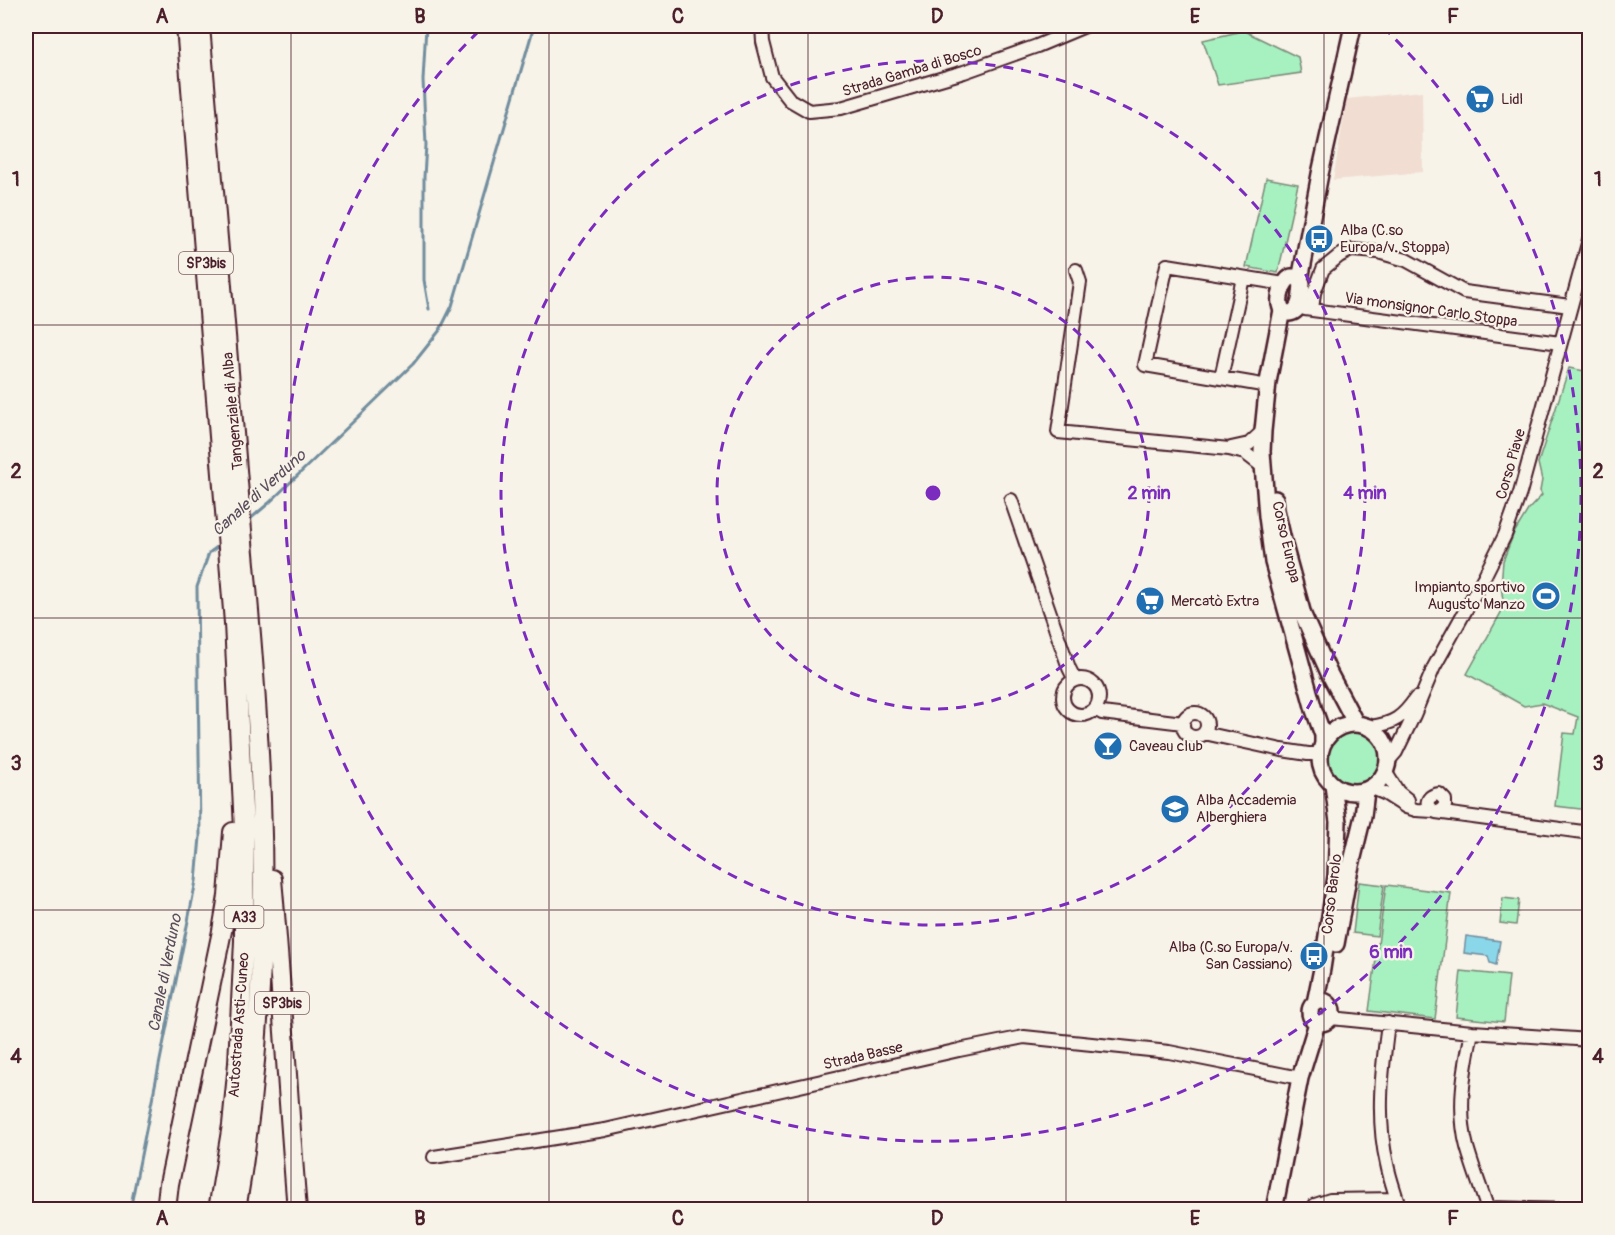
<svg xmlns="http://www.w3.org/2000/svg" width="1615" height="1235" font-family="Pangolin,sans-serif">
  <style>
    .built { fill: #f1ddd2 }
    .green { fill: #a7f1c0; stroke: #788876; stroke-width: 1.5 }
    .water { fill: #8bd7ea; stroke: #718d9e; stroke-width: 1.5 }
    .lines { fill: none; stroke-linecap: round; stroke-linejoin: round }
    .stream { stroke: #718d9e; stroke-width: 3 }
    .minor-casing { stroke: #4a1f2b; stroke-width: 16 }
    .major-casing { stroke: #4a1f2b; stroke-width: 20 }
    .highway-casing { stroke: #4a1f2b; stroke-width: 22 }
    .minor { stroke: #f7f3e8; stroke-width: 12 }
    .major { stroke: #f7f3e8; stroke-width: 15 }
    .highway { stroke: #f7f3e8; stroke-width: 18 }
    .grid { fill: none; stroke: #4a1f2b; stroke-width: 1.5; stroke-opacity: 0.55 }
    .ring { fill: none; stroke: #7b2cbf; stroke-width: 3; stroke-dasharray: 10 8 }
    .labels { text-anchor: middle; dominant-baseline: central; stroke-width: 4.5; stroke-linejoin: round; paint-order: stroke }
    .shield { fill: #f7f3e8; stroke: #7e5f64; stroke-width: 1.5 }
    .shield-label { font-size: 14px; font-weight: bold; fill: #4a1f2b }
    .street-label { font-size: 15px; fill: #4a1f2b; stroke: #f7f3e8 }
    .poi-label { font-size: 15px; fill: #4a1f2b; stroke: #f7f3e8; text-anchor: start }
    .water-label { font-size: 16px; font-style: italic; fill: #5a4d5b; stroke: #f7f3e8 }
    .centre { fill: #7b2cbf; stroke: #f7f3e8; stroke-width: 3 }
    .ring-label { font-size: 18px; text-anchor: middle; font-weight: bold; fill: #7b2cbf; stroke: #f7f3e8; stroke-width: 4.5; stroke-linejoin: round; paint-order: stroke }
    .neatline { fill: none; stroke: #4a1f2b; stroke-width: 2 }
    .grid-label { font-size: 20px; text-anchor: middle; font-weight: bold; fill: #4a1f2b }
  </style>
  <rect width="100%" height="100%" fill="#f7f3e8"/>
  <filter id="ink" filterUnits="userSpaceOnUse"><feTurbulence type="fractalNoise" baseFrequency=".0167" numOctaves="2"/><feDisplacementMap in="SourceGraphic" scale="12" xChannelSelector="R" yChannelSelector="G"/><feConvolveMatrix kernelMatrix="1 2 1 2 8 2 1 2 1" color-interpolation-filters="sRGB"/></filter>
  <g filter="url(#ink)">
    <!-- built -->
    <path class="built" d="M 1422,91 L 1423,172 L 1333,180 L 1347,99 Z"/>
    <!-- green -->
    <path class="green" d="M 1240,29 L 1298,57 L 1301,73 L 1218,85 L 1203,40 L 1238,32 Z
      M 1266,178 L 1298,184 L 1278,273 L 1246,267 Z
      M 1569,368 L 1590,372 L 1589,810 L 1555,806 L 1564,733 L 1575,734 L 1578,717 L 1542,703 L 1524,706 L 1467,674 L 1504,607 L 1501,586 L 1503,561 L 1514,533 L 1528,510 L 1542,495 L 1540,491 L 1542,480 L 1538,463 Z
      M1327 758a27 27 0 1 1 54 0a27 27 0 1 1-54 0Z
      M 1359,882 L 1384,885 L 1377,936 L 1353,933 Z
      M 1386,885 L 1451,893 L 1435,1019 L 1369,1011 Z
      M 1503,898 L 1519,900 L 1516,925 L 1500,923 Z
      M 1461,971 L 1509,976 L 1504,1022 L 1456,1017 Z"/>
    <!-- water -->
    <path class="water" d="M 1466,936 L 1500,941 L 1496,965 L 1490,963 L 1488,956 L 1464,953 Z"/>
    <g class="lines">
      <!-- stream -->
      <path class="stream" d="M 426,26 L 423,80 L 426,145 L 424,177 L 424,280 L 429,309
        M 249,520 L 269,503 L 413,364 L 440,330 L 452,306 L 534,26
        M 130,1210 L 196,881 L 200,837 L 197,587 L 209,553 L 221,544"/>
      <!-- minor casing -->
      <g class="minor-casing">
        <path id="minor" d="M 762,26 L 763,42 L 772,77 L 790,100 L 809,111 L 841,108 L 964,72 L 1037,46 L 1085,26
          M 1076,270 L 1080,282 L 1058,432 L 1229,449 L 1245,453 L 1263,467
          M 1305,309 L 1560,343
          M 1312,310 L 1314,293 L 1323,269 L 1339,256 L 1351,250 L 1378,252 L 1406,260 L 1464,292 L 1570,306
          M 1221,378 L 1243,278
          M 1268,386 L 1145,365 L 1167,265 L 1284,284
          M 1231,448 L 1249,444 L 1263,431
          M 1011,500 L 1069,668 L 1075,680
          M1063 697a18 18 0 1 1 36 0a18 18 0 1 1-36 0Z
          M 1095,709 L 1102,713 L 1183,723
          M1183 725a12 12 0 1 1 24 0a12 12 0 1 1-24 0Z
          M 1370,727 C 1394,724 1403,717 1416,698
          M 1204,733 L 1282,750 L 1308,754 L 1320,754
          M 1389,760 L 1396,752 L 1414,715 L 1434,667 L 1484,577 L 1505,535 L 1520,493 L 1590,236
          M 1386,773 L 1398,792 L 1408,800
          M 1372,788 L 1384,793 L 1406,807 L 1416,810 L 1433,811
          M 1439,812 L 1445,806 L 1445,800 L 1439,794 C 1426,795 1423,807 1436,812 L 1590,833
          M 1331,1018 L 1472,1032 L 1590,1040
          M 1388,1023 C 1382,1070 1376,1118 1387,1164 C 1390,1180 1396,1194 1400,1210
          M 1472,1032 C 1464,1070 1457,1109 1467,1147 C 1473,1168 1481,1189 1488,1210
          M 434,1157 L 605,1130 L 959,1050 L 1024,1037 L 1169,1052 L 1300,1078
          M 1488,1208 L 1579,1210
          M 1314,1210 L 1315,1205 L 1330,1200 L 1397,1199"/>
      </g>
      <!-- major casing -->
      <g class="major-casing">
        <path id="major" d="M 1291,277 L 1296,277 L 1302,283 C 1301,292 1302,312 1289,313 C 1285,313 1283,311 1281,308 C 1277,298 1283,282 1291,277 Z
          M 1300,280 L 1320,174 L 1353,26
          M 1282,310 L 1268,382 L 1263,431 L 1262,452 L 1267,516 L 1273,562 L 1314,710 L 1323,735 L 1323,743
          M 1275,499 L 1276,510 L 1285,549 L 1303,615 L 1329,673 L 1356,724
          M1320 758a34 34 0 1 1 68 0a34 34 0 1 1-68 0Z
          M 1336,944 L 1348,878 L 1363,816 L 1366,791
          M1310 1012a11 11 0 1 1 22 0a11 11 0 1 1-22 0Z
          M 1315,1003 L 1322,969 L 1336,876 L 1338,822 L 1333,785
          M 1274,1210 L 1300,1078 L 1317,1023"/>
      </g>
      <!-- highway casing -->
      <g class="highway-casing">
        <path id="highway" d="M 186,26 L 234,623 L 244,829 L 244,941 L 238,1063 L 232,1125 L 218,1210
          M 200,26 C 214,194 229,363 242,531 C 250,620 258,710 261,799 C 266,936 259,1075 236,1210
          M 272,879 C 282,989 288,1099 297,1210
          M 166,1210 L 169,1184 L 222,931 L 228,896 L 233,832"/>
      </g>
      <!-- minor -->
      <use href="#minor" class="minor"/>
      <!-- major -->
      <use href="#major" class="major"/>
      <!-- highway -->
      <use href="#highway" class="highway"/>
    </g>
  </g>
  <!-- grid -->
  <path class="grid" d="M 291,26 L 291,1210M 549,26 L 549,1210M 808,26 L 808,1210M 1066,26 L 1066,1210M 1324,26 L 1324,1210M 26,325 L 1590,325M 26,618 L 1590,618M 26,910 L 1590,910"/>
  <!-- distance rings -->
  <g class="ring">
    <circle cx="933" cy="493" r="216"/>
    <circle cx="933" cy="493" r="432"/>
    <path d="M1383 27A648 648 0 1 1 483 27"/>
  </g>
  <!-- icons -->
  <defs>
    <g id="supermarket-disc" transform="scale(1.5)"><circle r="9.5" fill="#1f6fb2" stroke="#f7f3e8"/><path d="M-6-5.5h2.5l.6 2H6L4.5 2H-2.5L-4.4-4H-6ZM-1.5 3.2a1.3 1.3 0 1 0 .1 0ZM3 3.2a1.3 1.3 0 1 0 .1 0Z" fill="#fff"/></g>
    <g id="bus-disc" transform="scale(1.5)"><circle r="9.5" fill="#1f6fb2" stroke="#f7f3e8"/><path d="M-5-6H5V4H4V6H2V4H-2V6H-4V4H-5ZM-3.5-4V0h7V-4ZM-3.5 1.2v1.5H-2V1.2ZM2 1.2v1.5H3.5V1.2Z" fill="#fff"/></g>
    <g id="stadium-disc" transform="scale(1.5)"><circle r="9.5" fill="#1f6fb2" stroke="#f7f3e8"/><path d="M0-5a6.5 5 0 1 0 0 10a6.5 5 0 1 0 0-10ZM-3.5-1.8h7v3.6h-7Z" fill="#fff"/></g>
    <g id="bar-disc" transform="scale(1.5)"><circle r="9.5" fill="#1f6fb2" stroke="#f7f3e8"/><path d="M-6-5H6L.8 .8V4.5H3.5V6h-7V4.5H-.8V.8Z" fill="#fff"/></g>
    <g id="school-disc" transform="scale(1.5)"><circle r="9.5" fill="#1f6fb2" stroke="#f7f3e8"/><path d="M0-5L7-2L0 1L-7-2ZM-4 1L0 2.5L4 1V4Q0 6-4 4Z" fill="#fff"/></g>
  </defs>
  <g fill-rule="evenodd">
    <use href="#supermarket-disc" x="1480" y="99"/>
    <use href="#bus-disc" x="1319" y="239"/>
    <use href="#stadium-disc" x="1546" y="596"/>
    <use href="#supermarket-disc" x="1150" y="601"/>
    <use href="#bar-disc" x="1108" y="746"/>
    <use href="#school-disc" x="1175" y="809"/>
    <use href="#bus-disc" x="1314" y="956"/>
  </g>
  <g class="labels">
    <!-- shield labels -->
    <g class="shield">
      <rect x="179" y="252" width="54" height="22" rx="4.5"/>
      <rect x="224.5" y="906" width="39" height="22" rx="4.5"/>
      <rect x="255" y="992" width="54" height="22" rx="4.5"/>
    </g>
    <g class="shield-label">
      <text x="206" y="263">SP3bis</text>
      <text x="244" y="917">A33</text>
      <text x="282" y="1003">SP3bis</text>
    </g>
    <!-- street labels -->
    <g class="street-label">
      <text transform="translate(912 71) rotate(-17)">Strada Gamba di Bosco</text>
      <text transform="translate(1431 310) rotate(8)">Via monsignor Carlo Stoppa</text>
      <text transform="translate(233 411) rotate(-95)">Tangenziale di Alba</text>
      <text transform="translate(1511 464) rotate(-74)">Corso Piave</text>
      <text transform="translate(1286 542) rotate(77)">Corso Europa</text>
      <text transform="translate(1332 894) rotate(-83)">Corso Barolo</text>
      <text transform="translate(239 1025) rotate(-86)">Autostrada Asti-Cuneo</text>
      <text transform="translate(863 1056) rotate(-13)">Strada Basse</text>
    </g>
    <!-- poi labels -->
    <g class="poi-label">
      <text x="1501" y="99">Lidl</text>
      <text x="1340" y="230">Alba (C.so<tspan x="1340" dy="17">Europa/v. Stoppa)</tspan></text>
      <text x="1525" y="587" text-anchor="end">Impianto sportivo<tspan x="1525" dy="17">Augusto Manzo</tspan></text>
      <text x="1171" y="601">Mercatò Extra</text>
      <text x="1129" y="746">Caveau club</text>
      <text x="1196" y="800">Alba Accademia<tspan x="1196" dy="17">Alberghiera</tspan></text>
      <text x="1293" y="947" text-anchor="end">Alba (C.so Europa/v.<tspan x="1293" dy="17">San Cassiano)</tspan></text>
    </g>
    <!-- water labels -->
    <g class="water-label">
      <text transform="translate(259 493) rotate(-42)">Canale di Verduno</text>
      <text transform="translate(165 973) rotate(-79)">Canale di Verduno</text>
    </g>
  </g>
  <circle cx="933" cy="493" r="9" class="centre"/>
  <g class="ring-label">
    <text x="1149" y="499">2 min</text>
    <text x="1365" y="499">4 min</text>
    <text x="1391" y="958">6 min</text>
  </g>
  <!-- margin -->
  <rect width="1615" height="1235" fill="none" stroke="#f7f3e8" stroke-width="66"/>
  <rect x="33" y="33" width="1549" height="1169" class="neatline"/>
  <g class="grid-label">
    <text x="162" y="23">A</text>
    <text x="420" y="23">B</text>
    <text x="678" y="23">C</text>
    <text x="937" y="23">D</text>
    <text x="1195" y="23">E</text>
    <text x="1453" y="23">F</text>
    <text x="16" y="186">1</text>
    <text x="1598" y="186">1</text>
    <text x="16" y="478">2</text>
    <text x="1598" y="478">2</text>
    <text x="16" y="770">3</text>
    <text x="1598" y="770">3</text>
    <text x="16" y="1063">4</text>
    <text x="1598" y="1063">4</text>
    <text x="162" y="1225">A</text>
    <text x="420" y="1225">B</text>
    <text x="678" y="1225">C</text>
    <text x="937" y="1225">D</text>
    <text x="1195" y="1225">E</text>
    <text x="1453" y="1225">F</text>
  </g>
</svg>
